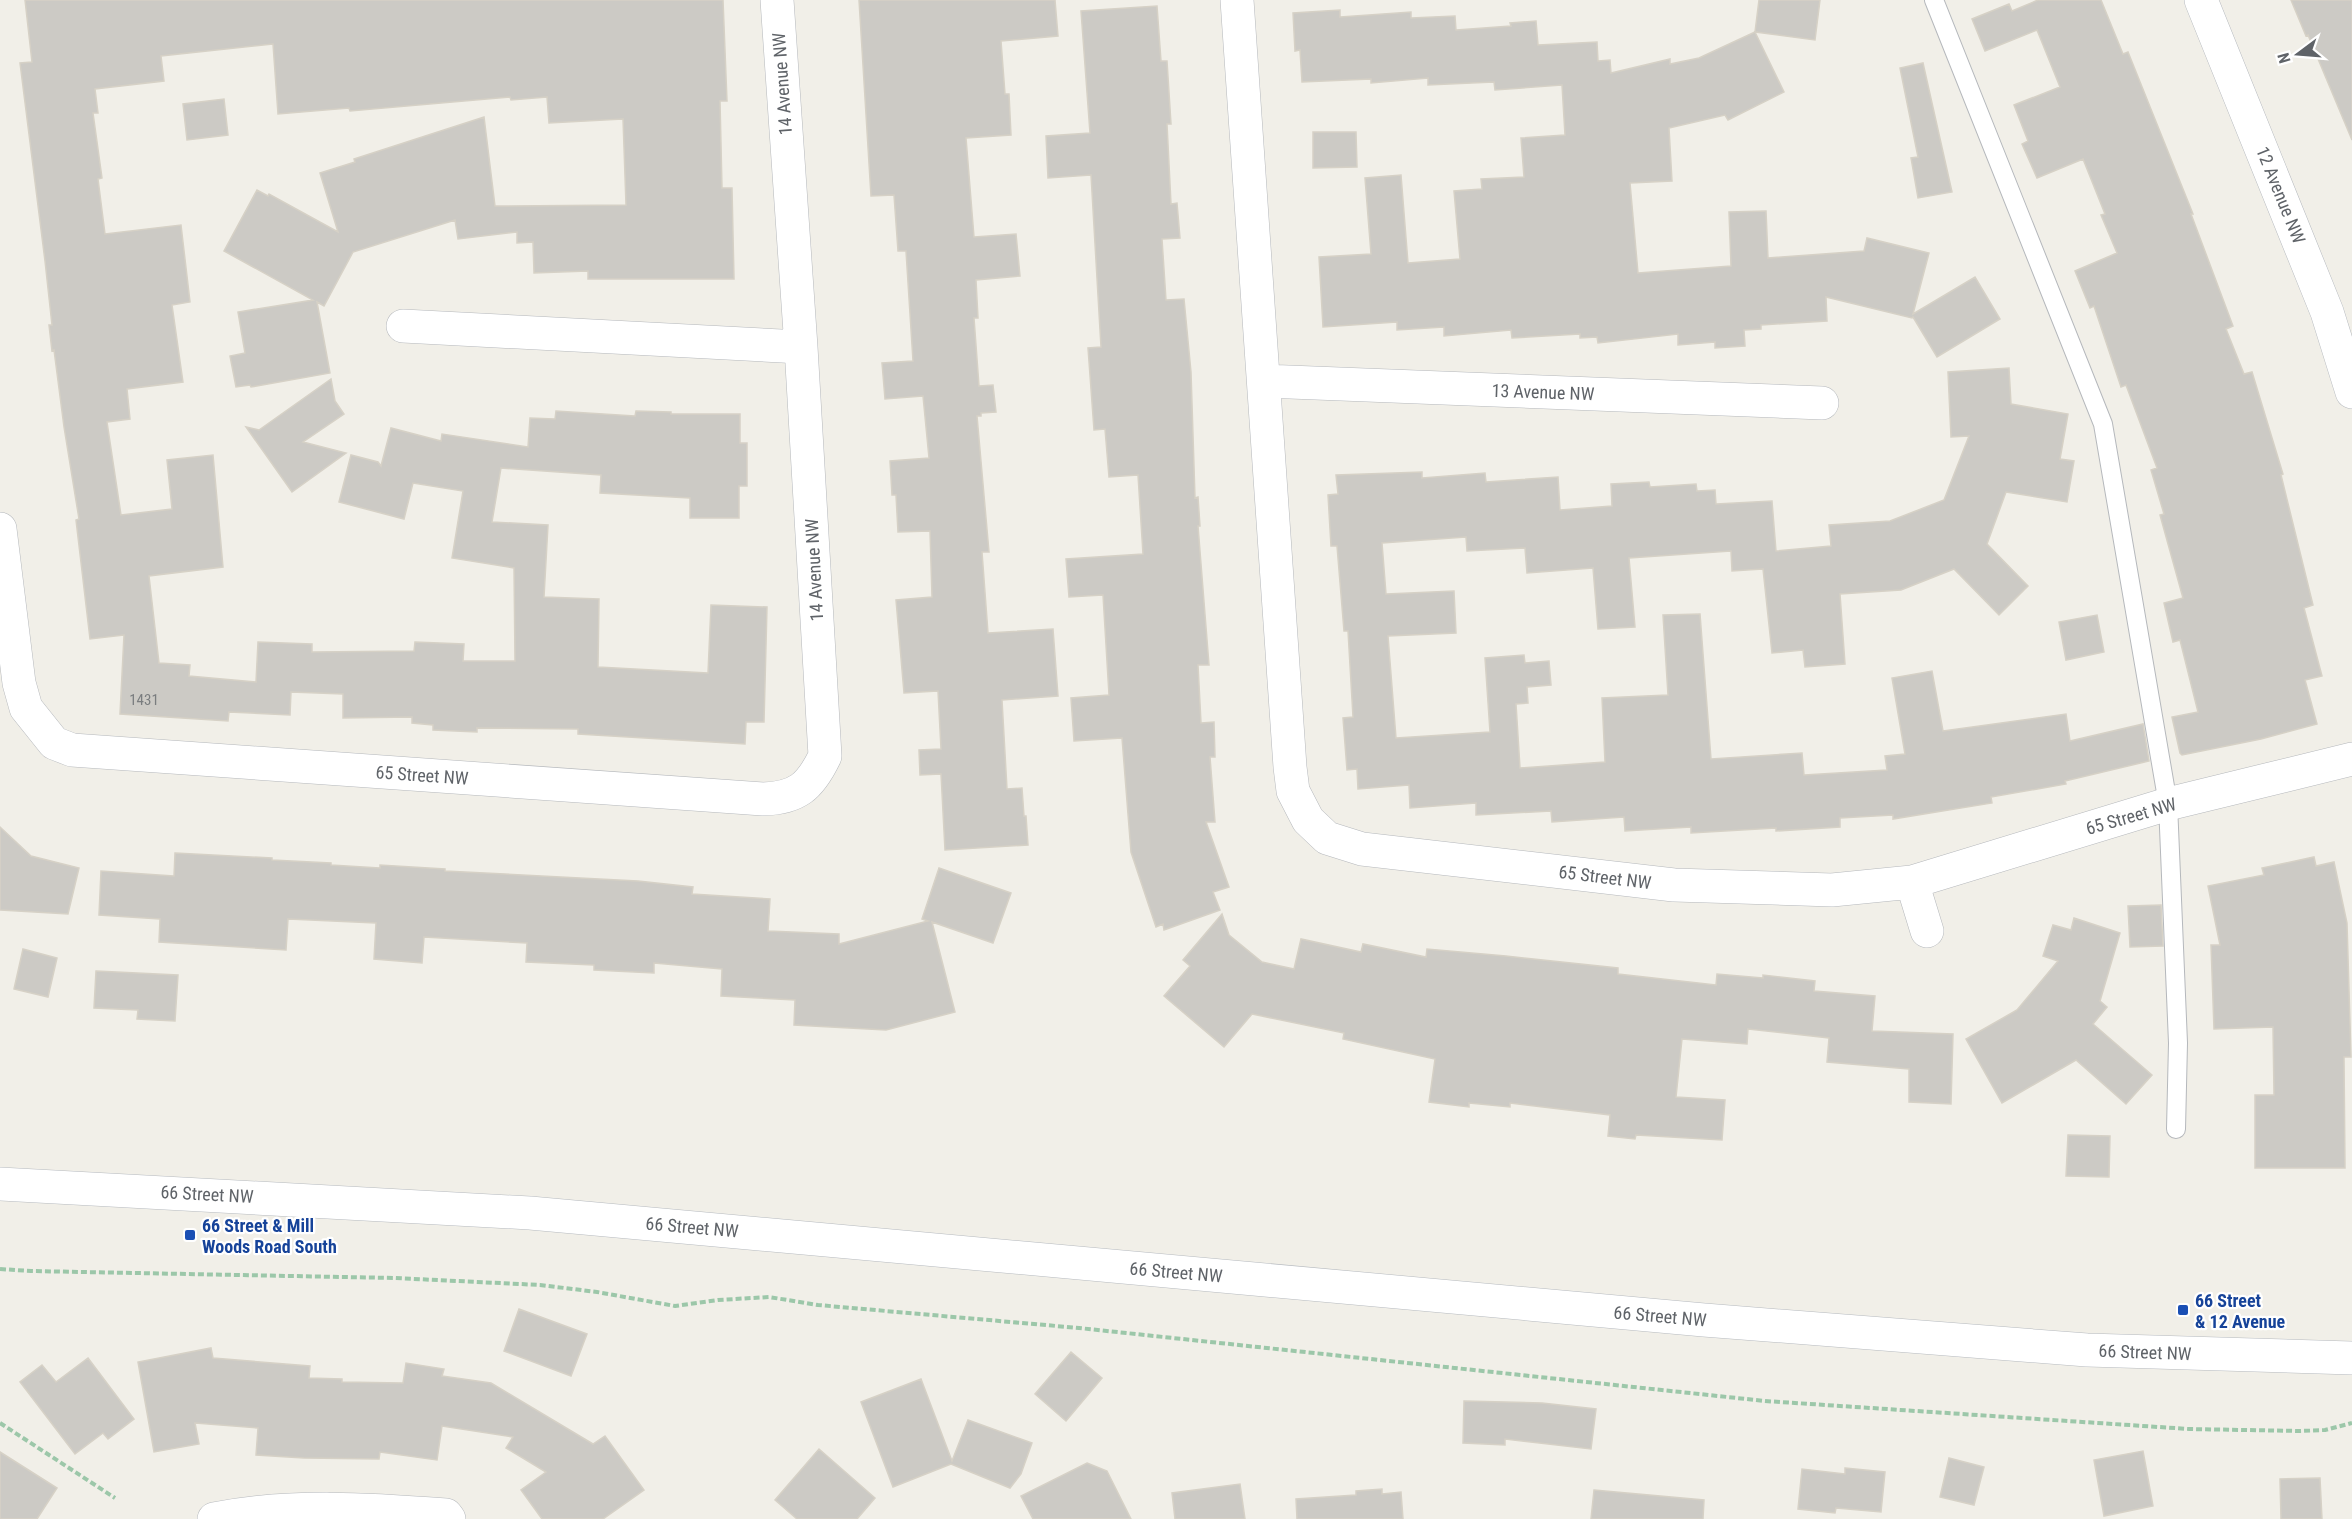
<svg xmlns="http://www.w3.org/2000/svg" width="2352" height="1519" font-family="'Roboto Condensed',sans-serif">
  <style>
    .building { fill: #cccac5; stroke: #d6d1c6; stroke-width: 1.5 }
    .lines { fill: none; stroke-linecap: round; stroke-linejoin: round }
    .lane-casing { stroke: #b5b8bc; stroke-width: 20 }
    .street-casing { stroke: #b5b8bc; stroke-width: 34 }
    .secondary-casing { stroke: #b6babf; stroke-width: 34 }
    .path { stroke: #9cc7a9; stroke-width: 4; stroke-dasharray: 6 3; stroke-linecap: butt }
    .lane { stroke: #fff; stroke-width: 18 }
    .street { stroke: #fff; stroke-width: 33 }
    .secondary { stroke: #fff; stroke-width: 33 }
    .transit-dot { fill: #1a4fb4; stroke: #fff; stroke-width: 2 }
    .labels { text-anchor: middle; dominant-baseline: central; stroke-width: 4.5; stroke-linejoin: round; paint-order: stroke }
    .number-label { font-size: 15px; fill: #7a7d7f }
    .street-label { font-size: 18px; fill: #5f6368; stroke: #fff }
    .transit-label { font-size: 18px; font-weight: bold; fill: #164399; stroke: #fff; text-anchor: start }
  </style>
  <rect width="100%" height="100%" fill="#f1efe8"/>
  <!-- building -->
  <path class="building" d="M 25,0 L 723,0 L 727,101 L 720,101 L 722,188 L 732,188 L 734,279 L 588,279 L 588,271 L 534,273 L 533,242 L 517,243 L 517,232 L 458,239 L 455,220 L 353,252 L 324,306 L 317,302 L 330,373 L 251,387 L 250,385 L 236,387 L 230,356 L 245,353 L 238,312 L 313,300 L 224,251 L 257,190 L 268,196 L 269,194 L 338,232 L 320,173 L 355,162 L 354,159 L 484,117 L 495,206 L 626,205 L 623,119 L 549,123 L 547,97 L 511,100 L 510,97 L 350,111 L 349,108 L 278,114 L 273,44 L 161,56 L 164,81 L 95,89 L 98,113 L 93,113 L 102,178 L 98,179 L 105,234 L 181,225 L 190,302 L 172,305 L 183,382 L 127,389 L 130,419 L 107,422 L 121,515 L 172,509 L 167,460 L 213,455 L 223,567 L 149,576 L 159,663 L 190,665 L 189,676 L 256,682 L 258,642 L 312,644 L 312,652 L 414,651 L 415,642 L 464,644 L 463,661 L 515,661 L 514,568 L 452,558 L 463,491 L 413,483 L 404,519 L 339,502 L 351,455 L 378,462 L 381,466 L 391,428 L 441,441 L 442,434 L 528,447 L 530,418 L 555,419 L 556,411 L 635,416 L 636,411 L 671,412 L 671,414 L 740,414 L 740,443 L 747,443 L 747,486 L 739,486 L 739,518 L 690,518 L 690,498 L 600,493 L 601,475 L 501,468 L 492,522 L 548,525 L 544,597 L 599,599 L 598,667 L 708,673 L 711,605 L 767,607 L 764,722 L 746,722 L 745,744 L 578,734 L 578,729 L 477,728 L 477,732 L 433,730 L 433,725 L 412,723 L 412,717 L 343,718 L 343,694 L 291,692 L 290,715 L 229,712 L 228,721 L 120,714 L 124,635 L 90,639 L 76,520 L 79,519 L 64,427 L 54,350 L 52,351 L 49,325 L 52,325 L 45,261 L 20,63 L 32,62 Z
    M 859,0 L 1055,0 L 1058,36 L 1001,41 L 1005,94 L 1009,94 L 1011,135 L 966,138 L 974,237 L 1016,234 L 1020,276 L 976,280 L 978,318 L 974,318 L 979,386 L 993,385 L 996,412 L 981,413 L 981,416 L 977,416 L 989,552 L 982,552 L 988,633 L 1053,629 L 1058,696 L 1002,700 L 1007,789 L 1022,788 L 1024,816 L 1026,816 L 1028,845 L 945,850 L 941,774 L 920,775 L 919,750 L 941,749 L 938,691 L 904,693 L 896,600 L 932,597 L 930,531 L 898,532 L 896,495 L 892,495 L 890,461 L 929,458 L 923,396 L 885,399 L 882,363 L 913,361 L 906,251 L 898,251 L 894,195 L 871,196 Z
    M 1759,0 L 1820,0 L 1815,40 L 1755,32 L 1784,92 L 1728,120 L 1725,115 L 1669,128 L 1672,181 L 1630,183 L 1638,273 L 1731,266 L 1729,212 L 1766,211 L 1768,258 L 1864,251 L 1867,238 L 1929,253 L 1913,314 L 1975,277 L 2000,319 L 1937,357 L 1913,317 L 1912,318 L 1826,297 L 1827,321 L 1761,325 L 1761,329 L 1744,330 L 1745,346 L 1715,348 L 1715,342 L 1678,345 L 1678,334 L 1598,343 L 1597,337 L 1580,338 L 1580,334 L 1512,338 L 1511,330 L 1444,336 L 1444,327 L 1397,330 L 1397,322 L 1323,327 L 1319,257 L 1371,254 L 1365,178 L 1401,175 L 1408,263 L 1460,259 L 1454,191 L 1482,189 L 1481,179 L 1524,177 L 1521,138 L 1565,135 L 1562,85 L 1495,90 L 1494,82 L 1428,85 L 1428,78 L 1371,83 L 1371,79 L 1302,82 L 1300,50 L 1295,51 L 1293,13 L 1340,10 L 1340,17 L 1411,12 L 1411,18 L 1455,16 L 1456,30 L 1511,26 L 1510,23 L 1536,21 L 1538,45 L 1597,42 L 1598,61 L 1610,60 L 1611,73 L 1670,59 L 1670,64 L 1699,58 L 1755,32 Z
    M 2038,0 L 2101,0 L 2123,54 L 2128,52 L 2193,214 L 2191,214 L 2233,326 L 2226,329 L 2244,374 L 2252,372 L 2283,474 L 2281,475 L 2313,605 L 2304,608 L 2322,676 L 2305,680 L 2317,724 L 2261,739 L 2182,755 L 2180,753 L 2172,717 L 2198,712 L 2180,640 L 2173,642 L 2164,603 L 2183,598 L 2160,515 L 2164,514 L 2151,470 L 2157,468 L 2126,385 L 2121,387 L 2094,306 L 2090,308 L 2075,271 L 2117,253 L 2101,215 L 2105,214 L 2083,159 L 2037,178 L 2022,144 L 2028,141 L 2014,105 L 2060,87 L 2037,30 L 1985,51 L 1972,19 L 2009,4 L 2012,11 Z
    M 2291,0 L 2352,0 L 2352,140 L 2308,35 L 2306,36 Z
    M 1157,6 L 1161,61 L 1167,61 L 1171,124 L 1167,124 L 1171,204 L 1177,203 L 1180,238 L 1162,239 L 1166,300 L 1184,299 L 1191,372 L 1195,498 L 1198,497 L 1200,526 L 1198,526 L 1209,665 L 1198,665 L 1201,723 L 1214,722 L 1215,757 L 1210,757 L 1215,822 L 1206,822 L 1229,887 L 1213,892 L 1220,910 L 1164,930 L 1163,924 L 1156,927 L 1131,852 L 1122,738 L 1074,741 L 1071,698 L 1109,695 L 1103,595 L 1069,597 L 1066,559 L 1143,554 L 1138,475 L 1109,477 L 1105,429 L 1094,430 L 1088,348 L 1101,347 L 1091,175 L 1048,178 L 1046,136 L 1090,133 L 1081,11 Z
    M 1923,63 L 1952,192 L 1918,198 L 1911,158 L 1918,157 L 1900,68 Z
    M 224,99 L 228,135 L 187,140 L 183,104 Z
    M 1313,132 L 1356,132 L 1357,167 L 1313,168 Z
    M 2009,368 L 2011,404 L 2068,414 L 2060,459 L 2074,461 L 2067,502 L 2006,492 L 1987,544 L 2028,586 L 1999,615 L 1954,569 L 1901,590 L 1840,594 L 1845,664 L 1805,667 L 1803,650 L 1772,653 L 1763,569 L 1732,571 L 1731,551 L 1629,558 L 1635,627 L 1598,629 L 1593,568 L 1527,573 L 1525,548 L 1467,551 L 1466,537 L 1382,543 L 1386,594 L 1454,591 L 1456,633 L 1388,636 L 1396,738 L 1490,732 L 1485,658 L 1524,655 L 1525,663 L 1549,661 L 1551,685 L 1527,687 L 1528,703 L 1516,704 L 1520,768 L 1605,762 L 1602,698 L 1668,695 L 1663,615 L 1700,614 L 1711,759 L 1802,753 L 1804,775 L 1887,770 L 1885,756 L 1905,754 L 1892,678 L 1932,671 L 1943,731 L 2066,714 L 2070,741 L 2143,724 L 2149,761 L 2065,781 L 2066,784 L 1991,797 L 1992,803 L 1893,819 L 1893,815 L 1840,818 L 1840,827 L 1776,831 L 1776,828 L 1691,833 L 1691,827 L 1625,831 L 1624,817 L 1552,822 L 1551,811 L 1476,815 L 1476,803 L 1410,808 L 1409,785 L 1358,789 L 1357,769 L 1347,770 L 1343,718 L 1353,717 L 1348,631 L 1344,631 L 1337,546 L 1331,546 L 1328,495 L 1338,494 L 1336,475 L 1422,472 L 1422,478 L 1485,473 L 1486,482 L 1558,477 L 1560,510 L 1612,506 L 1611,484 L 1649,482 L 1650,487 L 1696,484 L 1697,491 L 1715,490 L 1716,504 L 1772,501 L 1776,551 L 1831,546 L 1829,525 L 1890,521 L 1944,500 L 1969,436 L 1951,437 L 1948,372 Z
    M 331,379 L 335,401 L 344,414 L 303,442 L 346,453 L 292,492 L 246,427 L 259,430 Z
    M 2097,615 L 2104,652 L 2066,660 L 2059,622 Z
    M 0,827 L 31,856 L 79,868 L 68,914 L 0,910 Z
    M 175,853 L 272,858 L 272,860 L 331,863 L 331,865 L 380,868 L 380,865 L 445,869 L 445,871 L 638,881 L 693,887 L 692,894 L 770,899 L 768,931 L 839,934 L 839,944 L 928,921 L 922,919 L 939,868 L 1011,893 L 993,943 L 932,922 L 955,1012 L 886,1030 L 794,1025 L 795,1000 L 721,996 L 722,969 L 654,963 L 654,973 L 594,970 L 594,965 L 526,962 L 527,943 L 424,937 L 422,963 L 374,959 L 376,923 L 288,919 L 286,950 L 159,942 L 160,919 L 99,915 L 101,871 L 174,876 Z
    M 2314,857 L 2316,866 L 2334,862 L 2347,923 L 2351,1057 L 2344,1057 L 2345,1168 L 2255,1168 L 2255,1095 L 2274,1095 L 2273,1027 L 2214,1029 L 2211,945 L 2220,945 L 2208,886 L 2264,875 L 2262,868 Z
    M 2161,905 L 2163,946 L 2130,947 L 2128,906 Z
    M 1222,914 L 1229,935 L 1262,962 L 1294,969 L 1301,939 L 1361,952 L 1363,944 L 1426,957 L 1427,949 L 1506,956 L 1618,968 L 1618,974 L 1716,985 L 1717,974 L 1763,978 L 1763,975 L 1815,981 L 1814,991 L 1875,996 L 1872,1031 L 1953,1034 L 1951,1104 L 1909,1102 L 1909,1069 L 1827,1062 L 1829,1038 L 1748,1029 L 1747,1044 L 1682,1039 L 1676,1097 L 1725,1100 L 1722,1140 L 1636,1135 L 1635,1139 L 1608,1136 L 1610,1115 L 1510,1103 L 1510,1107 L 1469,1103 L 1469,1107 L 1429,1102 L 1435,1059 L 1343,1039 L 1344,1033 L 1252,1014 L 1224,1047 L 1164,996 L 1190,966 L 1183,960 Z
    M 2074,918 L 2120,933 L 2100,1001 L 2107,1007 L 2093,1024 L 2152,1075 L 2126,1104 L 2076,1060 L 2002,1103 L 1966,1039 L 2017,1010 L 2058,961 L 2043,956 L 2053,925 L 2071,930 Z
    M 23,949 L 57,958 L 48,997 L 14,989 Z
    M 96,971 L 178,975 L 175,1021 L 137,1019 L 138,1010 L 94,1008 Z
    M 2068,1135 L 2110,1136 L 2109,1177 L 2066,1176 Z
    M 519,1309 L 587,1334 L 571,1376 L 504,1351 Z
    M 211,1348 L 213,1358 L 310,1366 L 309,1378 L 342,1379 L 342,1382 L 403,1383 L 406,1363 L 444,1369 L 442,1376 L 491,1383 L 593,1444 L 605,1436 L 644,1490 L 603,1519 L 542,1519 L 521,1490 L 546,1472 L 506,1448 L 513,1437 L 442,1426 L 437,1460 L 380,1452 L 379,1459 L 304,1458 L 256,1455 L 258,1428 L 195,1423 L 199,1444 L 154,1452 L 138,1362 Z
    M 1071,1352 L 1102,1378 L 1066,1421 L 1035,1394 Z
    M 88,1358 L 134,1419 L 108,1439 L 103,1433 L 75,1454 L 20,1382 L 42,1365 L 56,1382 Z
    M 921,1379 L 952,1461 L 968,1420 L 1032,1443 L 1021,1474 L 1010,1488 L 951,1464 L 893,1487 L 861,1402 Z
    M 1464,1401 L 1542,1403 L 1596,1409 L 1591,1449 L 1505,1439 L 1505,1445 L 1463,1443 Z
    M 819,1449 L 875,1498 L 857,1519 L 797,1519 L 775,1500 Z
    M 2143,1451 L 2153,1506 L 2104,1516 L 2094,1460 Z
    M 0,1452 L 57,1488 L 37,1519 L 0,1519 Z
    M 1949,1458 L 1984,1467 L 1974,1505 L 1940,1497 Z
    M 1087,1463 L 1107,1471 L 1131,1519 L 1033,1519 L 1021,1496 Z
    M 1845,1468 L 1885,1472 L 1881,1512 L 1836,1508 L 1835,1513 L 1798,1509 L 1802,1469 L 1845,1474 Z
    M 2320,1478 L 2322,1519 L 2281,1519 L 2280,1479 Z
    M 1240,1484 L 1245,1519 L 1175,1519 L 1172,1493 Z
    M 1382,1489 L 1382,1494 L 1401,1492 L 1403,1519 L 1297,1519 L 1296,1499 L 1356,1495 L 1356,1491 Z
    M 1594,1490 L 1704,1500 L 1703,1519 L 1591,1519 Z"/>
  <g class="lines">
    <!-- lane casing -->
    <g class="lane-casing">
      <path id="lane" d="M 1934,0 L 2103,424 L 2168,804 L 2178,1043 L 2176,1129"/>
    </g>
    <!-- street casing -->
    <g class="street-casing">
      <path id="street" d="M 1237,0 L 1290,767 L 1293,791 L 1308,820 L 1327,838 L 1362,849 L 1674,885 L 1832,890 L 1912,882 L 2168,804 L 2352,759
        M 403,326 L 801,347
        M 1265,381 L 1822,403
        M 0,529 L 19,683 L 26,708 L 54,743 L 72,750 L 763,799 C 797,798 810,787 825,756 L 801,347 L 777,0
        M 1912,882 L 1927,931
        M 214,1519 C 288,1504 371,1509 446,1515 L 449,1519"/>
    </g>
    <!-- secondary casing -->
    <g class="secondary-casing">
      <path id="secondary" d="M 2201,0 L 2327,312 L 2352,392
        M 0,1184 L 530,1213 L 1704,1320 L 2087,1350 L 2352,1358"/>
    </g>
    <!-- path -->
    <path class="path" d="M 0,1269 L 31,1271 L 395,1278 L 540,1285 L 597,1292 L 675,1306 L 718,1300 L 769,1297 L 818,1305 L 1079,1328 L 1765,1401 L 2189,1429 L 2301,1431 L 2325,1430 L 2352,1423
      M 0,1423 L 115,1498"/>
    <!-- lane -->
    <use href="#lane" class="lane"/>
    <!-- street -->
    <use href="#street" class="street"/>
    <!-- secondary -->
    <use href="#secondary" class="secondary"/>
  </g>
  <!-- markers -->
  <g class="transit-dot">
    <rect x="184" y="1229" width="12" height="12" rx="3"/>
    <rect x="2177" y="1304" width="12" height="12" rx="3"/>
  </g>
  <g class="labels">
    <!-- number labels -->
    <g class="number-label">
      <text x="144" y="700">1431</text>
    </g>
    <!-- street labels -->
    <g class="street-label">
      <text transform="translate(782 84) rotate(-94)">14 Avenue NW</text>
      <text transform="translate(2281 195) rotate(68)">12 Avenue NW</text>
      <text transform="translate(1543 392) rotate(2)">13 Avenue NW</text>
      <text transform="translate(814 570) rotate(-93)">14 Avenue NW</text>
      <text transform="translate(422 775) rotate(4)">65 Street NW</text>
      <text transform="translate(2131 816) rotate(-16)">65 Street NW</text>
      <text transform="translate(1605 877) rotate(7)">65 Street NW</text>
      <text transform="translate(207 1194) rotate(3)">66 Street NW</text>
      <text transform="translate(692 1227) rotate(5)">66 Street NW</text>
      <text transform="translate(1176 1272) rotate(5)">66 Street NW</text>
      <text transform="translate(1660 1316) rotate(5)">66 Street NW</text>
      <text transform="translate(2145 1352) rotate(2)">66 Street NW</text>
    </g>
    <!-- transit labels -->
    <g class="transit-label">
      <text x="202" y="1225">66 Street &amp; Mill<tspan x="202" dy="21">Woods Road South</tspan></text>
      <text x="2195" y="1300">66 Street<tspan x="2195" dy="21">&amp; 12 Avenue</tspan></text>
    </g>
  </g>
  <!-- north arrow -->
  <g transform="translate(2298 54) rotate(254)" stroke="#ffffff" stroke-width="4.5" paint-order="stroke">
  <path d="M0-4.5L10 22L0 15L-10 22Z" fill="#5f6368"/>
  <text y="-9" font-size="16" font-weight="bold" text-anchor="middle" fill="#5f6368">N</text>
  </g>
</svg>
